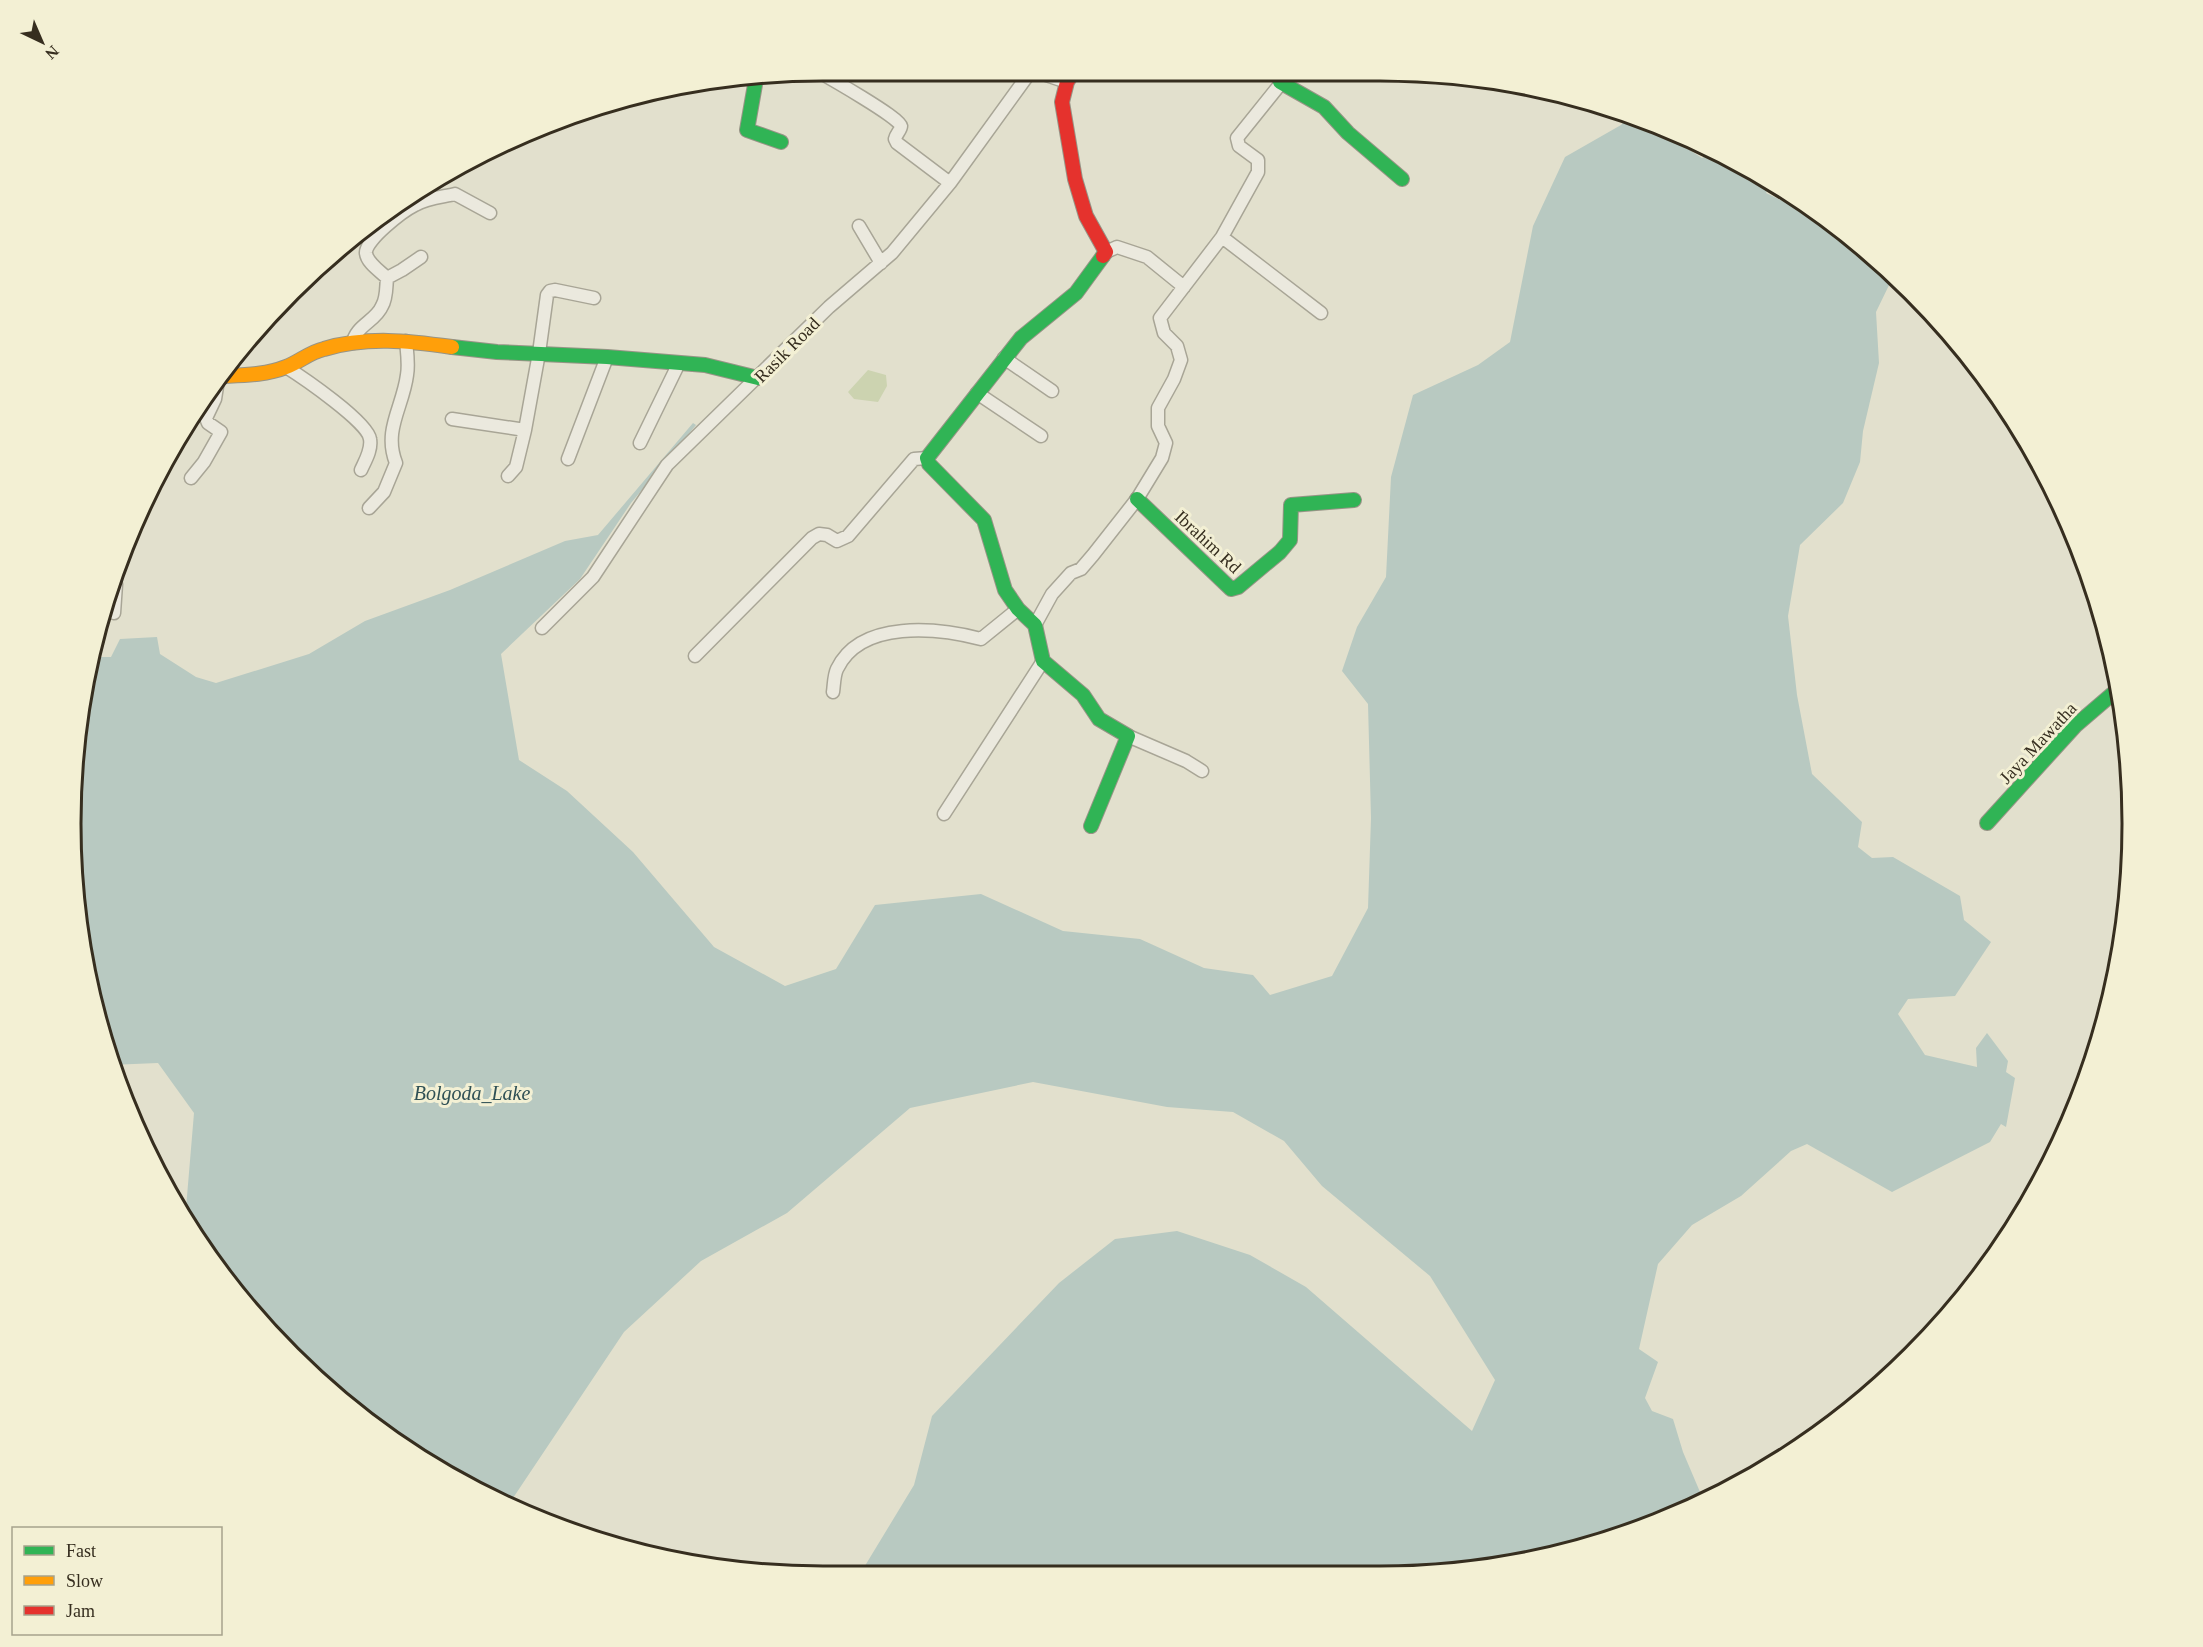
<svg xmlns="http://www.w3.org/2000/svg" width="2203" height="1647" font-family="'Times New Roman',serif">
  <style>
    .green { fill: #ccd3b0 }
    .water { fill: #b8c9c1 }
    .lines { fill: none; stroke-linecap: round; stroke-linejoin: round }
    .street-casing { stroke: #a8a596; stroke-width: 15 }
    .fast-casing { stroke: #979486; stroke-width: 16 }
    .slow-casing { stroke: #979486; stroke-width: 16 }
    .jam-casing { stroke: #979486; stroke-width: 16 }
    .street { stroke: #ebe9de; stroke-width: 12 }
    .fast { stroke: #30b455; stroke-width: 14 }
    .slow { stroke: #ff9f0a; stroke-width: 14 }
    .jam { stroke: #e5322d; stroke-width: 14 }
    .labels { text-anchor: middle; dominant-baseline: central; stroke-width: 6; stroke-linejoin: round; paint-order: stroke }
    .street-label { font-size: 18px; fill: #362e1f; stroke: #f3f0d4 }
    .water-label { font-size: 20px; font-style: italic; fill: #2f5055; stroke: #f3f0d4 }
    .rim { fill: none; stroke: #362e1f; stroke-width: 3 }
  </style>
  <rect width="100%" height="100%" fill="#e2e0cd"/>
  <!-- green -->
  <path class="green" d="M 868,370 L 886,375 L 887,386 L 878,402 L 854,399 L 848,392 Z"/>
  <!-- water -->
  <path class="water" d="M 1630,115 L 1664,126 L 1663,133 L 1702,158 L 1713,152 L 1771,183 L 1766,193 L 1825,221 L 1892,279 L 1876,312 L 1879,363 L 1863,431 L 1860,462 L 1843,503 L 1800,545 L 1788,616 L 1797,695 L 1812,774 L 1862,822 L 1858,847 L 1872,858 L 1893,857 L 1960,896 L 1964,920 L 1991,942 L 1955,996 L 1908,999 L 1898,1014 L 1925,1055 L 1977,1067 L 1976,1048 L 1987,1033 L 2008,1061 L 2006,1072 L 2015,1078 L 2006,1127 L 2001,1124 L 1990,1142 L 1892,1192 L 1807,1144 L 1791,1151 L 1741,1196 L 1692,1225 L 1658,1264 L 1639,1349 L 1658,1362 L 1645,1398 L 1652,1411 L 1673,1419 L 1683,1452 L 1703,1499 L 1667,1519 L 1478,1570 L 860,1574 L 914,1485 L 932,1416 L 1059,1283 L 1115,1239 L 1177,1231 L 1250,1255 L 1306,1287 L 1472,1431 L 1495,1380 L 1430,1276 L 1322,1186 L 1284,1141 L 1233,1112 L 1167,1107 L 1033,1082 L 910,1108 L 787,1213 L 701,1261 L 624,1332 L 509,1504 L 447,1476 L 327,1390 L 226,1282 L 185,1220 L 194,1113 L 158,1063 L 110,1065 L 72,873 L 85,677 L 92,657 L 111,657 L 120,639 L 157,637 L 160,654 L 196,677 L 216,683 L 309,654 L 365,621 L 450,590 L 565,541 L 598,535 L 693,423 L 696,425 L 631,503 L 580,579 L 501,654 L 519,760 L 567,791 L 633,852 L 714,947 L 785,986 L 836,969 L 875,905 L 981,894 L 1063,931 L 1140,939 L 1204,968 L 1253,975 L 1270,995 L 1332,976 L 1368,908 L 1371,818 L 1368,704 L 1342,671 L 1357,627 L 1386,577 L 1391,477 L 1413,395 L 1478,365 L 1510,342 L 1533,226 L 1565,157 L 1621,125 Z"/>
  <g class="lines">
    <!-- street casing -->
    <g class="street-casing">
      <path id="street" d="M 817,71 C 828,77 900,118 901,126 C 901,130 896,134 895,139 L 897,143 L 950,183
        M 1034,71 L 1067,82
        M 859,226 L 881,263
        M 1222,237 L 1321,313
        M 1106,252 L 1117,247 L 1147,257 L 1184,287
        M 387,278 C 380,271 367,263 366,253 C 365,240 403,211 415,205 C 427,198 442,197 455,194 L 490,213
        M 353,343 C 355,326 376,321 382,306 C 387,298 386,287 387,278 L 402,270 L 421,257
        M 1004,358 L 1052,391
        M 286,367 C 302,377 368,422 370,439 C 372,450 365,461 361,470
        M 977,393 L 1041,436
        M 452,419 L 525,430
        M 640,443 L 679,363
        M 568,459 L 607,357
        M 508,476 L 516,467 L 525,430 L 539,353 L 547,295 L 550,291 L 555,290 L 594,298
        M 191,478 L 204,462 L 221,432 L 208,423 L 206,418 L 215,399 L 218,380
        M 369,508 L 384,492 L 396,463 C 383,430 403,407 407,375 C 409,364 407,352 406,341
        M 114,613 L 116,584
        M 1035,625 L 1052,594 L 1071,573 L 1081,569 L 1093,555 L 1137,499 L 1162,458 L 1166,443 L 1158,426 L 1158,408 L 1174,379 L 1181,360 L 1177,346 L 1164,333 L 1160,318 L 1222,237 L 1258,172 L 1258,160 L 1239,146 L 1237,138 L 1290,72
        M 542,628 L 593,577 L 667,465 L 829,307 L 892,253 L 950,183 L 1031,71
        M 695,656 L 812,538 L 819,534 L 827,535 L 837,541 L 848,536 L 914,459 L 927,458
        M 833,692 C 834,685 834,675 837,669 C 861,619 938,628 981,639 L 1018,609
        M 1128,736 L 1186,761 L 1202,771
        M 944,814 L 1043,661"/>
    </g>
    <!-- fast casing -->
    <g class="fast-casing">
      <path id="fast" d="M 756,79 L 747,130 L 781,142
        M 1280,82 L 1324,107 L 1348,133 L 1402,179
        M 452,347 L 497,352 L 607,357 L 705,365 L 758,378
        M 1137,499 L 1231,589 L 1238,587 L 1280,552 L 1290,540 L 1291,505 L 1354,500
        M 1987,823 L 2075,726 L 2117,690
        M 1091,826 L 1128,736 L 1099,719 L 1083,695 L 1043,661 L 1035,625 L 1018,609 L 1005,590 L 984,520 L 929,464 L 927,458 L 1021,338 L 1076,293 L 1103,256"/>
    </g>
    <!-- slow casing -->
    <g class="slow-casing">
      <path id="slow" d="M 222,376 C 244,375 266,375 286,367 C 299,362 310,352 324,349 C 367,336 409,341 452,347"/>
    </g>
    <!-- jam casing -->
    <g class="jam-casing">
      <path id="jam" d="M 1074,71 L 1067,82 L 1062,102 L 1075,179 L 1086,216 L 1106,252 L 1103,256"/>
    </g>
    <!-- street -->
    <use href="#street" class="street"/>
    <!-- fast -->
    <use href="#fast" class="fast"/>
    <!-- slow -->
    <use href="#slow" class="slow"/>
    <!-- jam -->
    <use href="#jam" class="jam"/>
  </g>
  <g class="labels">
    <!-- street labels -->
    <g class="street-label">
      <text transform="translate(787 350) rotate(-45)">Rasik Road</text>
      <text transform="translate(1208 542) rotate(43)">Ibrahim Rd</text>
      <text transform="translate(2038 743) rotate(-47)">Jaya Mawatha</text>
    </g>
    <!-- water labels -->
    <g class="water-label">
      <text x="472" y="1093">Bolgoda_Lake</text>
    </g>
  </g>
  <!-- crop -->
  <path d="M0 0H2203V1647H0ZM823 81H1380A742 742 0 0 1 2122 823V824A742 742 0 0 1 1380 1566H823A742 742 0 0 1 81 824V823A742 742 0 0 1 823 81Z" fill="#f3f0d4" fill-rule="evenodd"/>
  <path class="rim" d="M823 81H1380A742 742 0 0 1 2122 823V824A742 742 0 0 1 1380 1566H823A742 742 0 0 1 81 824V823A742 742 0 0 1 823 81Z"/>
  <!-- legend -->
  <rect x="12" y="1527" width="210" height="108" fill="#f3f0d4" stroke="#a7a28c" stroke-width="1.5"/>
  <rect x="24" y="1546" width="30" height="9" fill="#30b455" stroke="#a7a28c" stroke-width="1.5"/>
  <text x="66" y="1557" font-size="18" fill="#362e1f">Fast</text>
  <rect x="24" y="1576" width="30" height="9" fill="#ff9f0a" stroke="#a7a28c" stroke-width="1.5"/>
  <text x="66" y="1587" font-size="18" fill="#362e1f">Slow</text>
  <rect x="24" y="1606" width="30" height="9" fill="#e5322d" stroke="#a7a28c" stroke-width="1.5"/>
  <text x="66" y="1617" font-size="18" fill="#362e1f">Jam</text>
  <!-- north arrow -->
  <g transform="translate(42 42) rotate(136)" stroke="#f3f0d4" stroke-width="4.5" paint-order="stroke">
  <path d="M0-4.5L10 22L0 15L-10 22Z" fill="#362e1f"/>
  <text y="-9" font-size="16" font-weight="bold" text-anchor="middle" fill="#362e1f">N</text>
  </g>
</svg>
